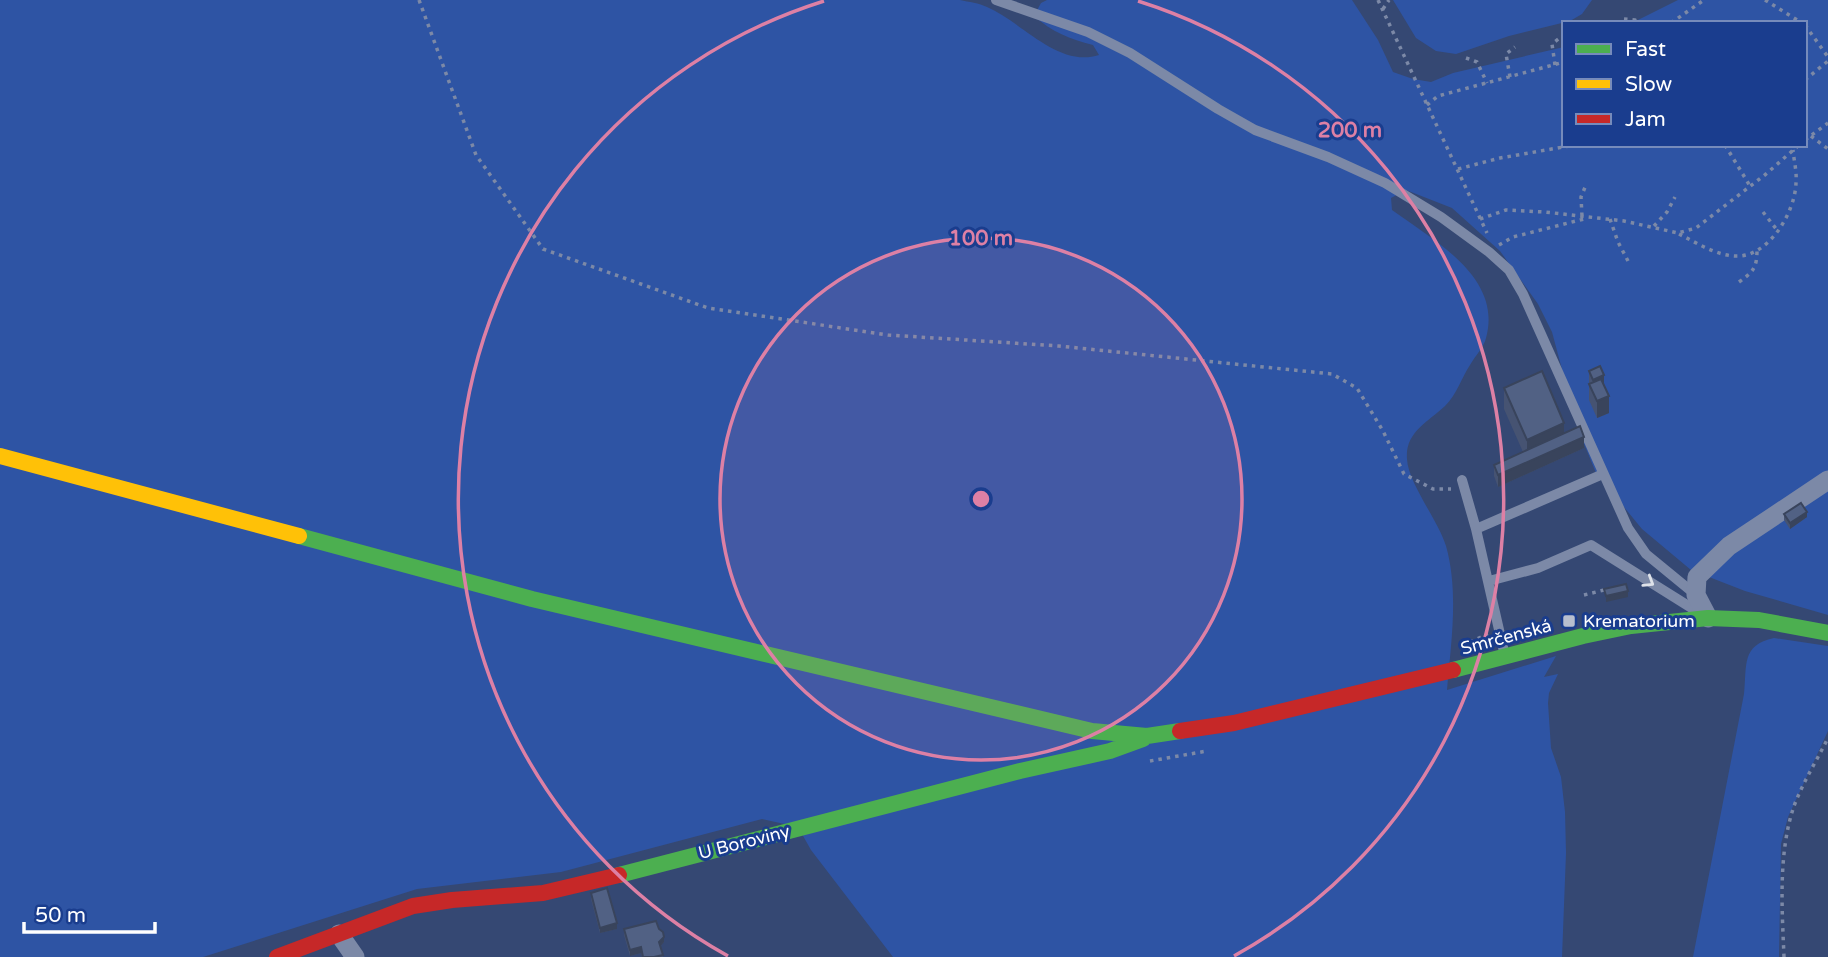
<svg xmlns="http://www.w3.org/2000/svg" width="1828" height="957" font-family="'Varela Round',sans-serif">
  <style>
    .green { fill: #2e54a4 }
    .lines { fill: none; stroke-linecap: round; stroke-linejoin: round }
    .path { stroke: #7c89a7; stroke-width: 3.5; stroke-dasharray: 3.5 5; stroke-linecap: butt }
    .lane { stroke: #7c89a7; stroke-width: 10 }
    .street { stroke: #7c89a7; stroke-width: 19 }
    .fast { stroke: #4caf50; stroke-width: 16 }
    .slow { stroke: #ffc107; stroke-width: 16 }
    .jam { stroke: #c62828; stroke-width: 16 }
    .wall { fill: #465372 }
    .shaded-wall { fill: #39445c }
    .building { fill: #516184; stroke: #39445c; stroke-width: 2 }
    .oneway { stroke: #dee2e9 }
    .ring { fill: none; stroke: #dd80a5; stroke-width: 3.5 }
    .poi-dot { fill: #b8bfce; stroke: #1a3d8e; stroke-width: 2.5 }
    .labels { text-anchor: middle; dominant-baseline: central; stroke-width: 6; stroke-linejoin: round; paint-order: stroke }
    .poi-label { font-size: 18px; fill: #fff; stroke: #1a3d8e; text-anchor: start }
    .street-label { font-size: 18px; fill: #fff; stroke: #1a3d8e }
    .centre { fill: #dd80a5; stroke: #1a3d8e; stroke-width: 3.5 }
    .ring-label { font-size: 21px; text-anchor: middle; font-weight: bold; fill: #dd80a5; stroke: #1a3d8e; stroke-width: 6; stroke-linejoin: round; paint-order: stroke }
  </style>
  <rect width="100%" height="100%" fill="#354873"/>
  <!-- green -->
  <path class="green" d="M 0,0 L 960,0 C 969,2 979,3 987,7 C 1022,22 1058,68 1099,55 L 1093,45 C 1070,39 1052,32 1034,16 L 1041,3 L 1047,0 L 1352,0 L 1378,40 L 1393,72 L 1413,79 L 1431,82 L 1453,73 L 1564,47 L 1564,145 L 1805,145 L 1805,23 L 1632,23 L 1678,0 L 1828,0 L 1828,615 L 1745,591 L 1691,570 L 1642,529 L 1596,473 L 1578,429 L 1552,332 L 1538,304 L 1500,251 L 1452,208 L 1406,190 L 1391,198 L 1392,210 C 1433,240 1503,277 1486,338 C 1484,347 1475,356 1470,365 C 1462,377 1456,396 1445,406 C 1428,422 1405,432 1407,459 C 1408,483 1438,520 1446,546 C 1459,592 1451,643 1447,690 L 1556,656 L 1544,677 L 1558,674 L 1549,693 L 1548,703 L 1551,748 L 1561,777 L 1565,812 L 1566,853 L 1562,957 L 893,957 L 811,850 L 798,827 L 762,819 L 561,872 L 417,889 L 203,957 L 0,957 Z
    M 1393,0 L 1592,0 L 1582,14 L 1570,21 L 1509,36 L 1456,54 L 1436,51 L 1416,38 Z
    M 1774,638 L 1828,646 L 1828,731 L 1788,817 L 1781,844 L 1779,957 L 1693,957 L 1744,694 C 1747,665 1741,645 1774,638 Z"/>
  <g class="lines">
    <!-- path -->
    <path class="path" d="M 419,0 L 476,155 L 543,249 L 708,308 L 888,335 L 1059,346 L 1332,374 L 1357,388 L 1383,431 L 1404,474 L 1433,489 L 1451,489
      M 1378,0 L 1487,233
      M 1765,0 L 1802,23
      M 1383,9 L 1389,0
      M 1624,19 L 1635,20 L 1639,23
      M 1671,23 L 1704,0
      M 1805,25 L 1828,57
      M 1466,58 L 1477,62 L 1487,83
      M 1555,65 L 1552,44 L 1561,37
      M 1510,77 L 1506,54 L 1515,47
      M 1805,80 L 1828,61
      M 1427,105 L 1438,96 L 1564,62
      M 1811,136 L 1828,149
      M 1805,140 L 1828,123
      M 1725,145 L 1750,186
      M 1458,169 L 1500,158 L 1575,145
      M 1763,212 L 1777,230
      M 1582,216 L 1581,197 L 1586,185
      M 1480,219 L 1506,210 L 1545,212 L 1624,221 L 1678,233 L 1696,228 L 1766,174 L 1799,145
      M 1610,219 L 1618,242 L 1628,261
      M 1654,226 L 1667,212 L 1675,197
      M 1679,234 C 1697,243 1715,255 1735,256 C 1768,258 1795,213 1796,183 C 1797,172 1794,161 1793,150
      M 1499,245 L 1513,237 L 1588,218
      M 1739,282 C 1753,272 1757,268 1757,250
      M 1584,595 L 1608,589
      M 1470,642 L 1488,634
      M 1150,761 L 1207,751
      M 1784,957 C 1782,908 1778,853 1794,806 C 1803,782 1817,760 1828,738"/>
    <!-- lane -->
    <path class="lane" d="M 996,0 L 1088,32 L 1130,53 L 1218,109 L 1255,130 L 1328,157 L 1385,183 L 1441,217 L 1489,252 L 1509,270 L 1523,294 L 1628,528 L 1646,554 L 1696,595
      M 1462,480 L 1476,529
      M 1489,581 L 1538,568 L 1591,545 L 1698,612
      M 1505,656 L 1476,529 L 1603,474"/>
    <!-- street -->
    <path class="street" d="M 1708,618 L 1696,595 L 1697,577 L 1729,546 L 1828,480
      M 339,934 L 355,957"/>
    <!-- fast -->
    <path class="fast" d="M 299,536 L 532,599 L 1092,731 L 1147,736 L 1180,731
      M 1453,670 L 1583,636 L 1631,626 L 1708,618 L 1759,620 L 1828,633
      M 619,875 L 1020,771 L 1110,751 L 1143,739"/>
    <!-- slow -->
    <path class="slow" d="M 0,456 L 299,536"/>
    <!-- jam -->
    <path class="jam" d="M 1180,731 L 1234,723 L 1453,670
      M 277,957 L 413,906 L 452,900 L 543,893 L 619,875"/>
  </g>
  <!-- wall -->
  <path class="wall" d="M 1589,371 L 1604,386 L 1609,413 L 1597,418 L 1589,400 Z
    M 1504,388 L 1584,448 L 1498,487 L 1494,476 L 1494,465 L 1523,452 L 1504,409 Z
    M 1784,514 L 1807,517 L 1790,529 L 1784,520 Z
    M 591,893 L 617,929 L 600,933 L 591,899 Z
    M 624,929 L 659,929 L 664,942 L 660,947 L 663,957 L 642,957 L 641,953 L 630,956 L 624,935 Z"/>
  <!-- shaded-wall -->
  <path class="shaded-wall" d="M 1604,375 L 1604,392 L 1593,392 L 1593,380 Z
    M 1609,396 L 1609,413 L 1597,418 L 1597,401 Z
    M 1564,423 L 1564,444 L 1527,461 L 1527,440 Z
    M 1584,437 L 1584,448 L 1498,487 L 1498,475 Z
    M 1807,512 L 1807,517 L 1790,529 L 1790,523 Z
    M 1628,591 L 1628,597 L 1606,602 L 1606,596 Z
    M 617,923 L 617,929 L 600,933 L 600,928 Z
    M 664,937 L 664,942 L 659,948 L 659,942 Z
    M 641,947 L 641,953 L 630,956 L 630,950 Z"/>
  <!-- building -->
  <path class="building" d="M 1600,366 L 1604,375 L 1593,380 L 1589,371 Z
    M 1542,371 L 1564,423 L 1527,440 L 1504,388 Z
    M 1601,379 L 1609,396 L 1597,401 L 1589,384 Z
    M 1580,426 L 1584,437 L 1498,475 L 1494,465 Z
    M 1801,503 L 1807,512 L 1790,523 L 1784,514 Z
    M 1626,584 L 1628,591 L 1606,596 L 1604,589 Z
    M 607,888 L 617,923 L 600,928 L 591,893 Z
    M 656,921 L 659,929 L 663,932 L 664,937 L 659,942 L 663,955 L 654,957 L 643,957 L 641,947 L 630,950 L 624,929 Z"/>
  <!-- one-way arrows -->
  <defs><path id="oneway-chevron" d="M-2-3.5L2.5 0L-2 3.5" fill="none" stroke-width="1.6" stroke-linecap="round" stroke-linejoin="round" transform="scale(1.75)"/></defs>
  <use class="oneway" href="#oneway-chevron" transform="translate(1649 582) rotate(32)"/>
  <!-- distance rings -->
  <circle cx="981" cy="499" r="261" fill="#dd80a5" fill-opacity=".12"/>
  <g class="ring">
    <circle cx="981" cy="499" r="261"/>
    <path d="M728 956A522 522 0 0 1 824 1M1138 1A522 522 0 0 1 1234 956"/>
  </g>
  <!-- markers -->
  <rect class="poi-dot" x="1562" y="614" width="14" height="14" rx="3.5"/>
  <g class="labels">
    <!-- poi labels -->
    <g class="poi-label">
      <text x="1583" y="621">Krematorium</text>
    </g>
    <!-- street labels -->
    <g class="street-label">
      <text transform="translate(1506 637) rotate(-15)">Smrčenská</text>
      <text transform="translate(744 842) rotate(-14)">U Boroviny</text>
    </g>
  </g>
  <circle cx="981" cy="499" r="10" class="centre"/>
  <g class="ring-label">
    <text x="1350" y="137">200 m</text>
    <text x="981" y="245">100 m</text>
  </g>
  <!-- legend -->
  <rect x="1562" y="21" width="245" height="126" fill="#1a3d8e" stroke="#768bbb" stroke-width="2"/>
  <rect x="1576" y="44" width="35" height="10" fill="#4caf50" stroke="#768bbb" stroke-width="2"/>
  <text x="1625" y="56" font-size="21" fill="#ffffff">Fast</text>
  <rect x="1576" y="79" width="35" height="10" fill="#ffc107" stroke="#768bbb" stroke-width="2"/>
  <text x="1625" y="91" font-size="21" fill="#ffffff">Slow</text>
  <rect x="1576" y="114" width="35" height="10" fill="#c62828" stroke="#768bbb" stroke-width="2"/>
  <text x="1625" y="126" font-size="21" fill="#ffffff">Jam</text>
  <!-- scale -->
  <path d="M24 922v10h131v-10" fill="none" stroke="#ffffff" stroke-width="3.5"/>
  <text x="35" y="922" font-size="21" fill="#ffffff" stroke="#1a3d8e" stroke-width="5" paint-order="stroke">50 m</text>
</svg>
